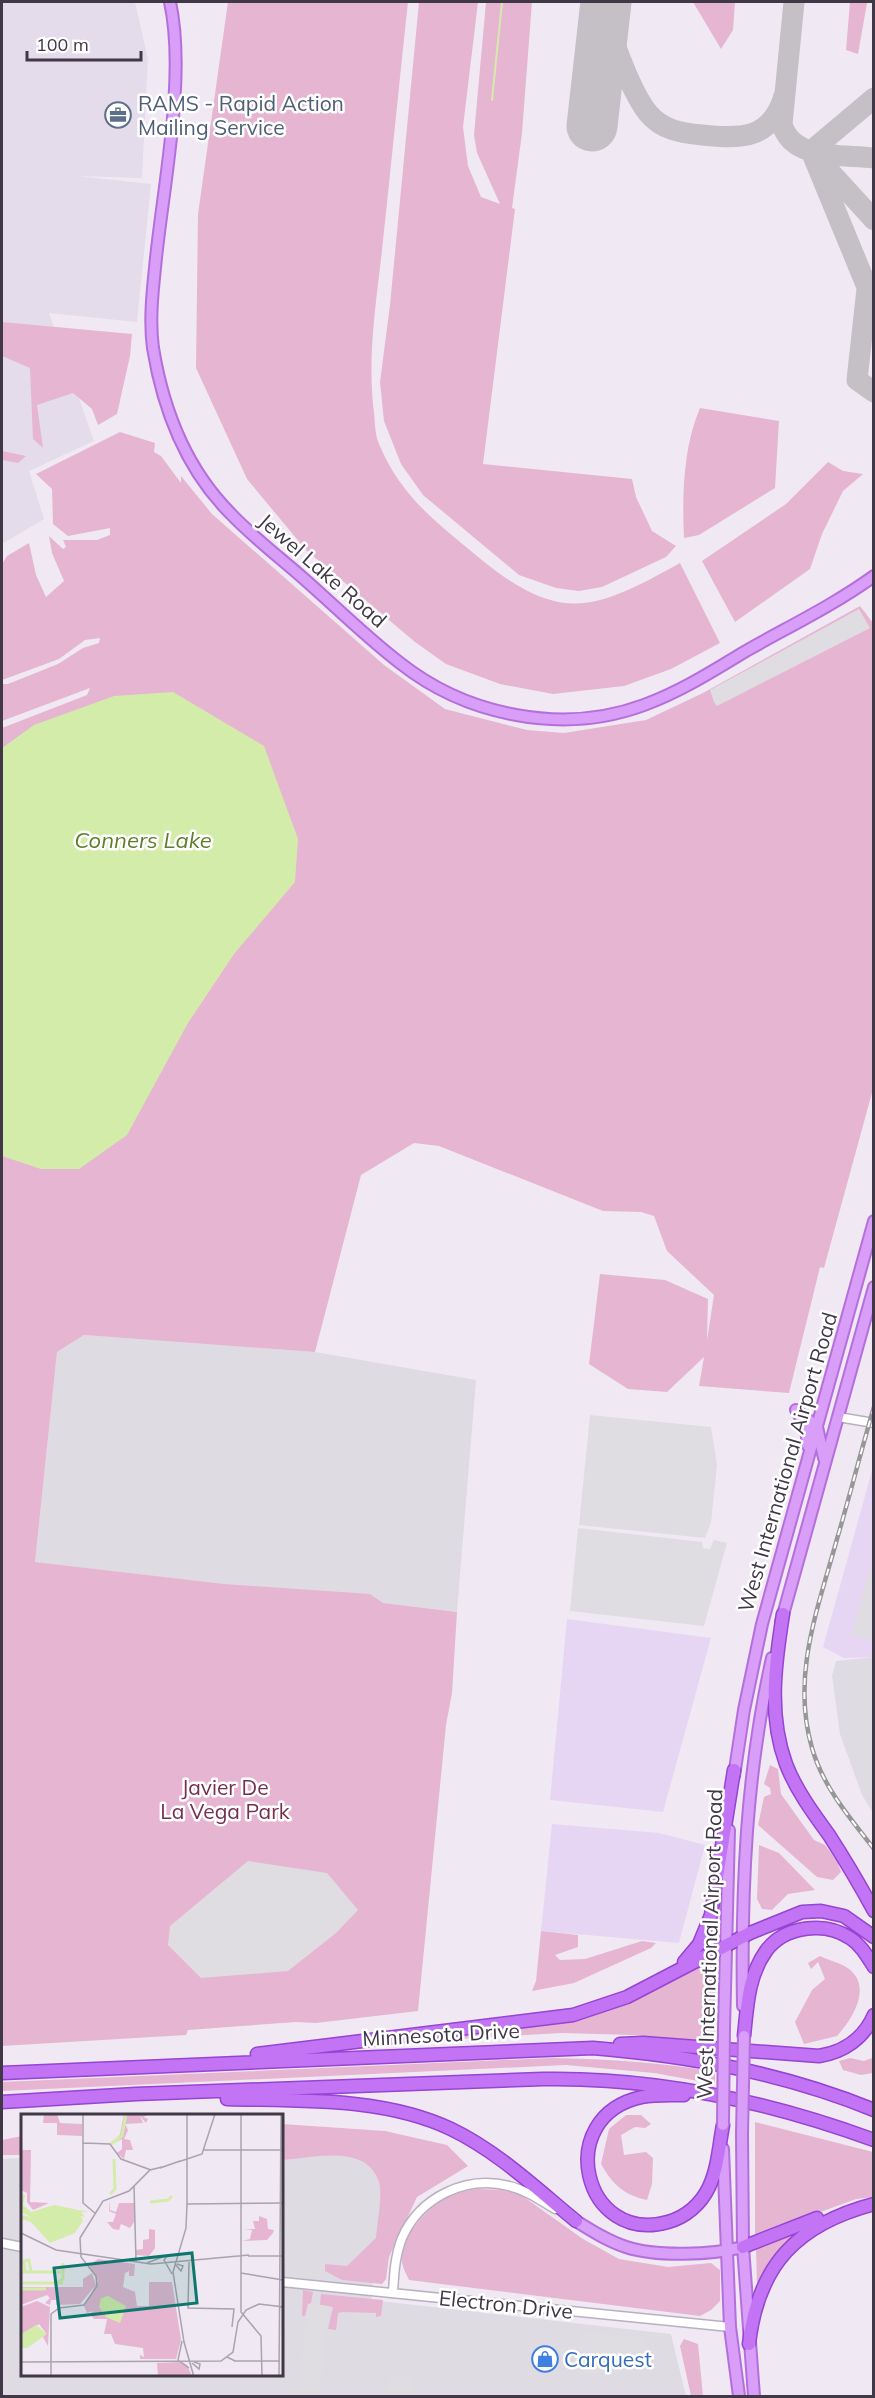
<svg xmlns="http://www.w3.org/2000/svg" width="875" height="2398" font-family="Mulish,sans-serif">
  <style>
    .residential { fill: #e5dceb }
    .commercial { fill: #e6d6f4 }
    .industrial { fill: #dfdbe3 }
    .green { fill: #e5b5d2 }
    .parking { fill: #e0dde2 }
    .water { fill: #d4ecaa }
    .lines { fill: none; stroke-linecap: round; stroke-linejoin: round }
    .stream { stroke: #d4ecaa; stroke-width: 2 }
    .taxiway { stroke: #c4c0c5; stroke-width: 21 }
    .runway { stroke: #c4c0c5; stroke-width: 51 }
    .minor-casing { stroke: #baafc1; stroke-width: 11 }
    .major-casing { stroke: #b56fdc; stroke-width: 14 }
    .highway-casing { stroke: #9644d3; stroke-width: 15 }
    .minor { stroke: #fff; stroke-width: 8 }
    .major { stroke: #d99ef7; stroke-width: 10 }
    .highway { stroke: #c274f4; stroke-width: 12 }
    .rail-casing { stroke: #979797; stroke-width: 4.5 }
    .rail { stroke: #fff; stroke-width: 2; stroke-dasharray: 7; stroke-linecap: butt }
    .major-bridge-casing { stroke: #b56fdc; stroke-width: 14; stroke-linecap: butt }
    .major-bridge { stroke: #d99ef7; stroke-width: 10 }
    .labels { text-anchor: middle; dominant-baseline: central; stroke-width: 5; stroke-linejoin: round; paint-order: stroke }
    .service-label { font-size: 21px; fill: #4e5e75; stroke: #fff; text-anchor: start }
    .street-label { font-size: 21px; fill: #403847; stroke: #fff }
    .park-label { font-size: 21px; fill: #752f4d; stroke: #fff }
    .shop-label { font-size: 21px; fill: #366cbe; stroke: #fff; text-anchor: start }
    .water-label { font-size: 22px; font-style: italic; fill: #5f7e2c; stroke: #fff }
    .inset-river { fill: none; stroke: #d4ecaa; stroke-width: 3 }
    .inset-road { fill: none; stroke: #aaa2ae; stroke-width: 1.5 }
    .view { fill: #0f766e; fill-opacity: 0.15; stroke: #0f766e; stroke-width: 3 }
    .inset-edge { fill: none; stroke: #403847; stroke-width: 3 }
  </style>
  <rect width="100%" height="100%" fill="#f0e9f3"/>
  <!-- residential -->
  <path class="residential" d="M 2,2 L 135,2 L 148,59 L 142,178 L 77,176 L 151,184 L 137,322 L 49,313 L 94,441 L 29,471 L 44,519 L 2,544 Z"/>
  <!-- commercial -->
  <path class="commercial" d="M 873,1467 L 873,1657 L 844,1658 L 823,1647 Z
    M 567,1619 L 711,1638 L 663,1812 L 550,1800 Z
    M 552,1824 L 659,1833 L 705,1845 L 679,1943 L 541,1931 Z"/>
  <!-- industrial -->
  <path class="industrial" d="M 84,1335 L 315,1352 L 476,1380 L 457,1612 L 35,1562 L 57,1352 Z
    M 873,1657 L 874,1657 L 873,1813 L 862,1795 L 840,1734 L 832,1676 L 836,1661 Z
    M 359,2148 L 384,2176 L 371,2300 L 671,2334 L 686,2396 L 2,2396 L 2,2159 L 22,2158 L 22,2376 L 282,2376 L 282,2151 Z"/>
  <!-- green -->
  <path class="green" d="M 228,2 L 408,2 C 399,84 391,167 382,250 C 376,305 367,357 374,413 C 375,423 375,435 379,444 C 402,499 439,524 483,561 C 563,625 597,609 680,563 L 720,643 L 671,669 L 624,686 L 553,694 L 500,684 L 446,664 L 415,642 L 306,550 L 247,479 L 196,368 L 198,214 Z
    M 419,2 L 478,2 L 463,127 L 468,166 L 481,197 L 500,204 L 477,153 L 474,135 L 486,2 L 532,2 L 522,133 L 512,208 L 515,209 L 483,464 L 632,479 L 636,497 L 652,531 L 676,546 L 666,557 L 602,587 L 579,591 L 556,588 L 519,575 L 423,495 L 401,464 L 384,421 L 380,382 L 390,305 Z
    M 693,2 L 735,2 L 733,30 L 721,49 Z
    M 850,2 L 867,3 L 858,54 L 846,50 Z
    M 2,322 L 132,334 L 130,356 L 117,414 L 98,425 L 92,409 L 73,393 L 37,405 L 43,448 L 33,439 L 30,368 L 2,356 Z
    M 700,408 L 779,421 L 775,488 L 699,535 L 684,538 C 682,496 683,448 700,408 Z
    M 120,432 L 155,443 L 154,452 L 161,456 L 181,483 L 181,476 L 212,514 L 384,665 L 445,709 L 527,730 L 564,733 L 646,720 L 703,693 L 860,606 L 873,623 L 873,1089 L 824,1268 L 820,1267 L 789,1393 L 699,1386 L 704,1357 L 667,1392 L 628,1389 L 589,1364 L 600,1274 L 665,1280 L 708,1299 L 707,1340 L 714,1295 L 667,1251 L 654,1216 L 641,1212 L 603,1211 L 439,1146 L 414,1143 L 361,1175 L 315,1352 L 84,1335 L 57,1352 L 35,1562 L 224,1584 L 370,1594 L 383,1603 L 457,1612 L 452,1693 L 446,1725 L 418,2011 L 316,2023 L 296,2022 L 188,2030 L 186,2035 L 2,2046 L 2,728 L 87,695 L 90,688 L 2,721 L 2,684 L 8,684 L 58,664 L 83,648 L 99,643 L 100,638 L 85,640 L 59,659 L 2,680 L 2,564 L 7,556 L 29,543 L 36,575 L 46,597 L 64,581 L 52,553 L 49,536 L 63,549 L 66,547 L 63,540 L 97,540 L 110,535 L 110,528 L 68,536 L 53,524 L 52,489 L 36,474 Z
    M 2,451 L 26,456 L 18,463 L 2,460 Z
    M 828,462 L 843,471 L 863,474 L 843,491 L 822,534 L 810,569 L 735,622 L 702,561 L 786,504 Z
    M 770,1765 L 778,1769 L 781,1794 L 814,1840 L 825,1845 L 837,1861 L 841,1872 L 833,1880 L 817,1877 L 758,1825 L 764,1797 L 771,1794 L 770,1788 L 764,1784 Z
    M 759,1845 L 779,1853 L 815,1890 L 788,1894 L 772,1910 L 762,1909 L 757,1899 Z
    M 541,1931 L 578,1935 L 578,1947 L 555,1955 L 560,1960 L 585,1959 L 642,1941 L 656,1943 L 651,1948 L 574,1983 L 532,1991 L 536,1981 Z
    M 820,1956 C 828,1960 838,1962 846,1967 C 874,1984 853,2019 837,2036 L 804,2044 L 795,2022 L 812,1990 L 825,1979 L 818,1962 L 811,1969 L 808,1963 Z
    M 710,1959 L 715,1967 L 715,2043 L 634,2035 L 562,2033 L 385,2043 L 510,2029 L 563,2020 Z
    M 551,2058 C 607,2059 660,2062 715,2072 L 715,2084 L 654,2073 L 566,2065 L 2,2091 L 2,2082 Z
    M 850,2058 L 864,2061 L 872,2058 L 873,2073 L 861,2075 L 843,2070 L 839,2061 Z
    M 626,2115 L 641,2115 L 651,2124 L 645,2128 L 635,2127 L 621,2135 L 624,2155 L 646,2152 L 653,2158 L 652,2184 L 647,2200 C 624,2195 613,2185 601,2164 L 609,2129 Z
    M 755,2122 L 873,2152 L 873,2197 L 856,2199 L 755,2236 Z
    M 282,2124 L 385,2131 L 447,2145 L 468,2166 L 417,2197 L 389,2257 L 386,2279 L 382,2284 L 342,2280 L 325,2271 L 325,2264 L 347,2266 L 376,2238 C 377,2225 383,2193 379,2182 C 367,2143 312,2158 282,2160 Z
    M 22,2136 L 22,2155 L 2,2155 L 2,2140 Z
    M 477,2189 L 514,2190 L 583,2239 L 619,2259 L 668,2267 L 711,2263 L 720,2270 L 720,2301 L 711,2310 L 700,2316 L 409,2280 C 407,2275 403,2269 402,2262 C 399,2240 424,2212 442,2200 C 453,2193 465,2191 477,2189 Z
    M 799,2231 L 773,2259 L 759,2286 L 757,2285 L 756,2249 Z
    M 303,2290 L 313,2292 L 311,2303 L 308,2304 L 305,2316 L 302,2316 Z
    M 321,2294 L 383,2300 L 381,2316 L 376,2317 L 376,2313 L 343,2312 L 338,2313 L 336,2330 L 328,2329 L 333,2307 L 320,2305 Z
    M 684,2339 L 698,2344 L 703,2396 L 691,2396 L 680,2346 Z"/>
  <!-- parking -->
  <path class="parking" d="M 859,609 L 870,628 L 717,706 L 714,702 L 710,690 Z
    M 590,1415 L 711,1427 L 717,1465 L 711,1523 L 705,1538 L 579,1525 Z
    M 578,1528 L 702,1542 L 703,1548 L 710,1549 L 714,1540 L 727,1543 L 704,1626 L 570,1611 Z
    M 870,1569 L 874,1570 L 873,1641 L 851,1635 Z
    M 248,1861 L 327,1873 L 358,1910 L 336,1933 L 288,1971 L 201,1978 L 168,1945 L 170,1926 Z
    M 308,2304 L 329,2306 L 319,2396 L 298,2396 Z
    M 580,2332 L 646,2338 L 648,2360 L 577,2376 Z
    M 391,2374 L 413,2377 L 410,2396 L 388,2396 Z"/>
  <!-- water -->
  <path class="water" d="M 173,692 L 264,746 L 298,839 L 295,882 L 234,954 L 188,1023 L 127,1135 L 79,1169 L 41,1169 L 2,1156 L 2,748 L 34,725 L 114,696 Z"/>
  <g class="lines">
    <!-- stream -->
    <path class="stream" d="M 492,100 L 502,2"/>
    <!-- taxiway -->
    <path class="taxiway" d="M 794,2 L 782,124 C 792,161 843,154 874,158
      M 604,16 C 615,43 630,91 648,113 C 662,130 681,133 702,135 C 740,139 771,140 784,96
      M 811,151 L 874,304
      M 811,151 L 874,98
      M 822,163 L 874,220
      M 867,289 L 857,380 L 874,392"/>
    <!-- runway -->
    <path class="runway" d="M 592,126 L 606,2"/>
    <!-- minor casing -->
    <g class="minor-casing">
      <path id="minor" d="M 838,1417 L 874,1423
        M 2,2243 L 22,2247
        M 282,2282 L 730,2327
        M 393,2293 C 394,2274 395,2256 402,2238 C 420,2197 466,2175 509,2186 C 526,2190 540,2200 555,2209"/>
    </g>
    <!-- major casing -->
    <g class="major-casing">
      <path id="major" d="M 170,2 C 186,75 164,182 156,258 C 153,287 149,319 153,348 C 163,409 186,469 231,514 C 253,537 279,557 303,578 C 335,606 366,637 400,663 C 467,716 563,735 644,705 C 680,692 713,671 746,651 C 788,627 834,605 874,576
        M 796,1410 L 817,1427 L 824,1458
        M 798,1413 L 806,1428 L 808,1446
        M 781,1622 L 874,1287
        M 734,1776 L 744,1710 L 762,1624 L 874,1221
        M 743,2006 C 741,1889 746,1773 772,1658
        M 724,2029 L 729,1830
        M 742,2134 L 743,2247 L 754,2396
        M 723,2149 L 730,2327 L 739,2396
        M 576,2221 C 592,2231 608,2241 626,2247 C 656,2257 712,2255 743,2247"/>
    </g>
    <!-- highway casing -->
    <g class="highway-casing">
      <path id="highway" d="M 783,1614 C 775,1664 768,1715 786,1764 C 796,1790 813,1813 829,1835 C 845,1860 860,1885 874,1911
        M 684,1962 L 699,1944 L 711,1915 L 734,1770
        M 744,2036 C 747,2008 748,1976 766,1951 C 784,1926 825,1921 850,1938 C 861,1945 867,1956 874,1967
        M 620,2044 L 643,2043 L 819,2056 C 844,2052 864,2038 874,2015
        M 257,2054 L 573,2015 L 627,1997 L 750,1933 L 802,1912 L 821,1911 L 844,1916 L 874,1937
        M 2,2073 L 593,2048 C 690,2056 783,2073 874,2110
        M 684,2095 C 670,2095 656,2094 642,2097 C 552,2116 583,2246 668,2222 C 686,2217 701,2204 709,2187 C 718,2168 719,2146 723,2125
        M 227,2099 C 301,2101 383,2097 451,2129 C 497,2151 537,2189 576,2221
        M 2,2102 L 136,2094 L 543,2079 C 657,2077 767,2101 874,2140
        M 743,2247 L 817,2218
        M 749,2344 C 758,2264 798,2224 874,2204"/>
    </g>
    <!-- minor -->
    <use href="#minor" class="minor"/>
    <!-- major -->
    <use href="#major" class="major"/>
    <!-- highway -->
    <use href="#highway" class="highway"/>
    <!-- rail casing -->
    <g class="rail-casing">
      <path id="rail" d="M 874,1407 C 861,1451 850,1495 837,1539 C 818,1608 791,1676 812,1748 C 823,1787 850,1818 874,1849"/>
    </g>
    <!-- rail -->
    <use href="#rail" class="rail"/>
    <!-- major-bridge casing -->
    <g class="major-bridge-casing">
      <path id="major-bridge" d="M 723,2125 L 724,2029
        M 742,2134 L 744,2036"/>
    </g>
    <!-- major-bridge -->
    <use href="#major-bridge" class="major-bridge"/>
  </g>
  <!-- icons -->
  <defs>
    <g id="office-ring" transform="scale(1.35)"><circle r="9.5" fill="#fff" stroke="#5c6f8a" stroke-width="1.5"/><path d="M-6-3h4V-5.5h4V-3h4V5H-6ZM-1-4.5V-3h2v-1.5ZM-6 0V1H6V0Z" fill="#5c6f8a"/></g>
    <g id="shop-ring" transform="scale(1.35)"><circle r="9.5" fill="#fff" stroke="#3f7fe0" stroke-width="1.5"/><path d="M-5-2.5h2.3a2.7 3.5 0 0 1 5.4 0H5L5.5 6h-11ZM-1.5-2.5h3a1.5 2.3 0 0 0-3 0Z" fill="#3f7fe0"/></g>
  </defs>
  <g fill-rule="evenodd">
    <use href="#office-ring" x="118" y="115"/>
    <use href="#shop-ring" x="545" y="2359"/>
  </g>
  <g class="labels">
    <!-- service labels -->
    <g class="service-label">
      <text x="138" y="103">RAMS - Rapid Action<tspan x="138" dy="24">Mailing Service</tspan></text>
    </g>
    <!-- street labels -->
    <g class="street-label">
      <text transform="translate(323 570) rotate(41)">Jewel Lake Road</text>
      <text transform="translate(787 1462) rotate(-74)">West International Airport Road</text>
      <text transform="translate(709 1944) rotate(-88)">West International Airport Road</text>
      <text transform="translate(441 2034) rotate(-3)">Minnesota Drive</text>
      <text transform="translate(506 2304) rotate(6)">Electron Drive</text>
    </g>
    <!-- park labels -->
    <g class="park-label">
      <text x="225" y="1787">Javier De<tspan x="225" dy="24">La Vega Park</tspan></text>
    </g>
    <!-- shop labels -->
    <g class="shop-label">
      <text x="564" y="2359">Carquest</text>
    </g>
    <!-- water labels -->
    <g class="water-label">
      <text x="143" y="840">Conners Lake</text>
    </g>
  </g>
  <!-- overview -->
  <g transform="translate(21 2114)">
    <rect width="262" height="262" fill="#f0e9f3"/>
    <path d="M 23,0 L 36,0 L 39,9 L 61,10 L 61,22 L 36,21 L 36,9 L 22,9 ZM 103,0 L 127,1 L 122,3 L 127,5 L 125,9 L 119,2 L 122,9 L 104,10 L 107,16 L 103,25 L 109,26 L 112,36 L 105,36 L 103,45 L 96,39 L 101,35 L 101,25 L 91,30 L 91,28 L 99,21 ZM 0,36 L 10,36 L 9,88 L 28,89 L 12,96 L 6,88 L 6,79 L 0,76 ZM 89,85 L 89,96 L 95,98 L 98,89 L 114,89 L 113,108 L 109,114 L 100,110 L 98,116 L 92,115 L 86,108 L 92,108 L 95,100 L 88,97 ZM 238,102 L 246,105 L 247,115 L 253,116 L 252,119 L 246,126 L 221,127 L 229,125 L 231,116 L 222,115 L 234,115 L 232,107 L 238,107 ZM 128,115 L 134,116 L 134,134 L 128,142 L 115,141 L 115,136 L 122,135 L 122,126 L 128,125 ZM 77,145 L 114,150 L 113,162 L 108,162 L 108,157 L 104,159 L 102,173 L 114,178 L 116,192 L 128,192 L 128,168 L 151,168 L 160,226 L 155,245 L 119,245 L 119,241 L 123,243 L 122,234 L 94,230 L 90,220 L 83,220 L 86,205 L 73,205 L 69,200 L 72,197 L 66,199 L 63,192 L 77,167 L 68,151 ZM 71,159 L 75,171 L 59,190 L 35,191 L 35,186 L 30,186 L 29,191 L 24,189 L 29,184 L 26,181 L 0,191 L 0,173 L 62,173 L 62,165 ZM 16,187 L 29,193 L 27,232 L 22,223 L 25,219 L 18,210 L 0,222 L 0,193 ZM 160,248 L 166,251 L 171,262 L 137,262 L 136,249 Z" fill="#e5b5d2"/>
    <path d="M 0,80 L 4,81 L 2,91 L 10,98 L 33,91 L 68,98 L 60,98 L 64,103 L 60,102 L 62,107 L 54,119 L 29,129 L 10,108 L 0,105 L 0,101 L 10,103 L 0,98 ZM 87,182 L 105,192 L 99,209 L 85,203 L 78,193 L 80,184 ZM 15,211 L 26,220 L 6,234 L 0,234 L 0,220 Z" fill="#d4ecaa"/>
    <path class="inset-river" d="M 90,30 L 101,22 L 105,0M 89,80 L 94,75 L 93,45M 129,88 L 147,86 L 151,82M 0,158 L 40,158M 4,158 L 3,147 L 8,146 L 10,158M 0,169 L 42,169M 36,169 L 42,165 L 42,149M 0,175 L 25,175"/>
    <path class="inset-road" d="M 62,0 L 62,89 L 75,100M 166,0 L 166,90 L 263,89M 220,0 L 220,198 L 240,222 L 241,263M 62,29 L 89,30 L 100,45 L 130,56M 182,36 L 261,36M 157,48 L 181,40 L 194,0M 139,54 L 159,47M 113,72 L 115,147M 166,90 L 165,114 L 152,158 L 163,228 L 173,263M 0,119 L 35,136 L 130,150 L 228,141M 147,141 L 143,146 L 151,160M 227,142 L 263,142M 168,148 L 167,194 L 213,195 L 211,213M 126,149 L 144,142M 154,150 L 160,157 L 162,152 L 156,150M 220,159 L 262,166M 161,227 L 157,246 L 168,254M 206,243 L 214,247 L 259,247M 0,248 L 200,247 L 212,238 L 217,208 L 225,196 L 238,190 L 263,193M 171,249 L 178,255 L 179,250 L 173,248M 30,263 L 30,200 L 38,194 L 63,191 L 76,172 L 75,162 L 60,143 L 59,124 L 82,87 L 108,77 L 129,56 L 141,53M 258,263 L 260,0"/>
    <path class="view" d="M 171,139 L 176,189 L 39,204 L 33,154 Z"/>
    <rect width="262" height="262" class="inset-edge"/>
  </g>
  <!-- border -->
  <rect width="875" height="2398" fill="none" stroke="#403847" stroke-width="6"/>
  <!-- scale -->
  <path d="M27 51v9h114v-9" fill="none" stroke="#403847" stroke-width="3"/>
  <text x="36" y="51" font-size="18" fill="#403847" stroke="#ffffff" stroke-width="4.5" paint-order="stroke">100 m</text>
</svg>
